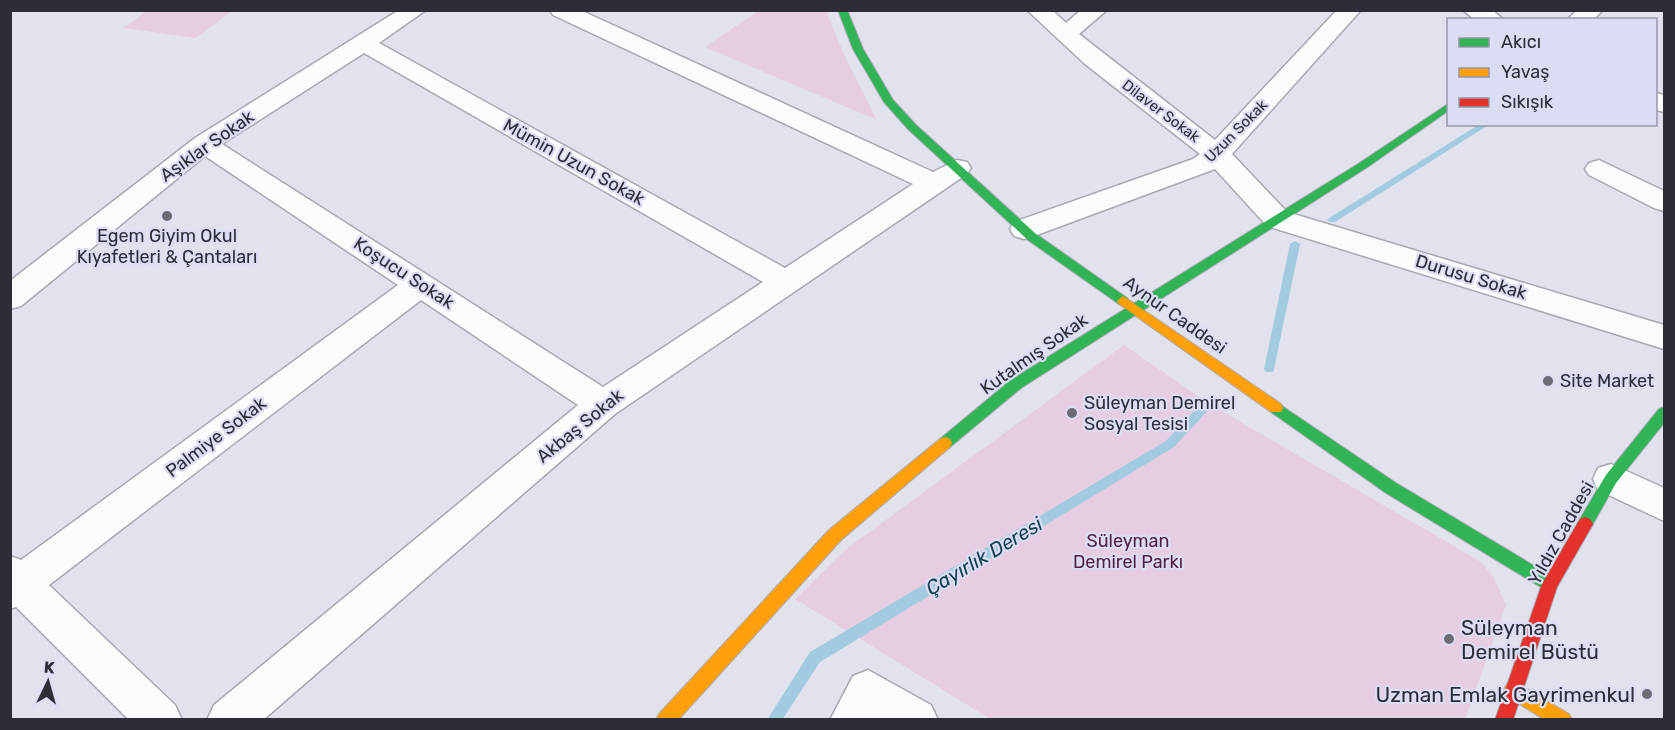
<svg xmlns="http://www.w3.org/2000/svg" width="1675" height="730" font-family="Rubik,sans-serif">
  <style>
    .green { fill: #e6cde2 }
    .lines { fill: none; stroke-linecap: round; stroke-linejoin: round }
    .stream { fill: #a3cbdf; fill-rule: evenodd }
    .street-casing { stroke: #a7a8b2; stroke-width: 3 }
    .fast-casing { stroke: #a7a8b2; stroke-width: 2 }
    .slow-casing { stroke: #a7a8b2; stroke-width: 2 }
    .jam-casing { stroke: #a7a8b2; stroke-width: 2 }
    .street { fill: #fafbfc; fill-rule: evenodd }
    .fast { fill: #30b455; fill-rule: evenodd }
    .slow { fill: #ff9f0a; fill-rule: evenodd }
    .jam { fill: #e5322d; fill-rule: evenodd }
    .poi-dot { fill: #6b6c76; stroke: #dbddf4; stroke-width: 2 }
    .labels { text-anchor: middle; dominant-baseline: central; stroke-width: 4.5; stroke-linejoin: round; paint-order: stroke }
    .far-street-label { font-size: 15px; fill: #2c2d36; stroke: #dbddf4 }
    .street-label { font-size: 18px; fill: #2c2d36; stroke: #dbddf4 }
    .poi-label { font-size: 18px; fill: #2c2d36; stroke: #dbddf4; text-anchor: start }
    .park-label { font-size: 18px; fill: #531b42; stroke: #dbddf4 }
    .water-label { font-size: 20px; font-style: italic; fill: #0c3f4f; stroke: #dbddf4 }
    .near-poi-label { font-size: 21px; fill: #2c2d36; stroke: #dbddf4; text-anchor: start }
  </style>
  <rect width="100%" height="100%" fill="#e1e2ee"/>
  <!-- green -->
  <path class="green" d="M 148,10 L 232,10 L 232,11 L 196,38 L 124,28 Z
    M 758,11 L 826,11 L 846,59 L 877,120 L 705,47 Z
    M 1124,345 L 1208,403 L 1481,562 L 1493,576 L 1506,605 L 1465,719 L 992,720 L 795,599 L 845,550 Z"/>
  <g class="lines">
    <!-- stream -->
    <path class="stream" d="M 1480,124 L 1490,124 L 1335,222 L 1329,222 L 1327,220 L 1329,218 Z
      M 1295,241 L 1300,244 L 1274,369 L 1273,372 L 1265,372 L 1264,369 L 1290,244 Z
      M 1208,399 L 1212,400 L 1213,403 L 1212,406 L 1174,447 L 820,662 L 782,720 L 767,720 L 810,652 L 1166,441 L 1204,400 Z"/>
    <!-- street casing -->
    <g class="street-casing">
      <path id="street" d="M 399,10 L 426,10 L 379,43 L 785,268 L 913,184 L 553,15 L 550,10 L 580,10 L 933,172 L 957,160 L 967,162 L 971,168 L 967,174 L 615,414 L 263,720 L 207,720 L 214,705 L 578,405 L 421,300 L 49,585 L 175,705 L 182,720 L 129,720 L 16,607 L 10,609 L 10,556 L 21,560 L 398,285 L 205,156 L 21,306 L 10,309 L 10,281 L 195,138 ZM 364,53 L 763,282 L 603,387 L 222,144 Z
        M 1027,10 L 1052,10 L 1066,23 L 1081,10 L 1107,10 L 1079,34 L 1215,140 L 1337,10 L 1361,10 L 1232,154 L 1287,212 L 1664,325 L 1664,349 L 1267,226 L 1215,169 L 1034,236 L 1024,239 L 1014,236 L 1010,229 L 1014,222 L 1193,159 L 1200,154 L 1085,64 Z
        M 1463,10 L 1492,10 L 1504,20 L 1475,20 Z
        M 1577,10 L 1603,10 L 1593,20 L 1567,20 Z
        M 1656,93 L 1664,95 L 1664,112 L 1656,110 Z
        M 1599,160 L 1664,191 L 1664,211 L 1654,208 L 1589,175 L 1585,169 L 1589,163 Z
        M 1611,464 L 1664,488 L 1664,521 L 1598,490 L 1593,479 L 1598,468 Z
        M 868,670 L 931,705 L 938,720 L 830,720 L 853,676 Z"/>
    </g>
    <!-- fast casing -->
    <g class="fast-casing">
      <path id="fast" d="M 838,10 L 847,10 L 863,49 L 893,100 L 916,125 L 1036,234 L 1127,298 L 1129,301 L 1127,304 L 1119,304 L 1028,240 L 908,129 L 884,102 L 853,49 Z
        M 1448,104 L 1448,111 L 1366,168 L 1021,388 L 950,447 L 945,449 L 940,447 L 938,443 L 940,439 L 1011,380 L 1358,164 Z
        M 1276,402 L 1396,483 L 1556,579 L 1558,584 L 1556,589 L 1550,591 L 1544,589 L 1386,493 L 1271,412 L 1269,408 L 1271,404 Z
        M 1664,407 L 1664,423 L 1616,483 L 1590,529 L 1585,531 L 1580,529 L 1577,524 L 1580,519 L 1606,475 L 1659,409 Z"/>
    </g>
    <!-- slow casing -->
    <g class="slow-casing">
      <path id="slow" d="M 1123,296 L 1281,404 L 1283,408 L 1281,412 L 1271,412 L 1119,304 L 1117,301 Z
        M 945,437 L 950,439 L 952,443 L 950,447 L 841,540 L 678,720 L 656,720 L 659,714 L 829,530 L 940,439 Z
        M 1513,681 L 1569,714 L 1572,720 L 1545,720 L 1507,696 L 1504,690 L 1507,684 Z"/>
    </g>
    <!-- jam casing -->
    <g class="jam-casing">
      <path id="jam" d="M 1585,517 L 1590,519 L 1593,524 L 1557,587 L 1513,720 L 1495,720 L 1542,584 L 1580,519 Z"/>
    </g>
    <!-- street -->
    <use href="#street" class="street"/>
    <!-- fast -->
    <use href="#fast" class="fast"/>
    <!-- slow -->
    <use href="#slow" class="slow"/>
    <!-- jam -->
    <use href="#jam" class="jam"/>
  </g>
  <!-- markers -->
  <g class="poi-dot">
    <circle cx="167" cy="216" r="6"/>
    <circle cx="1548" cy="381" r="6"/>
    <circle cx="1072" cy="413" r="6"/>
    <circle cx="1449" cy="639" r="6"/>
    <circle cx="1647" cy="694" r="6"/>
  </g>
  <g class="labels">
    <!-- far-street labels -->
    <g class="far-street-label">
      <text transform="translate(1161 111) rotate(37)">Dilaver Sokak</text>
      <text transform="translate(1236 131) rotate(-45)">Uzun Sokak</text>
    </g>
    <!-- street labels -->
    <g class="street-label">
      <text transform="translate(207 146) rotate(-35)">Aşıklar Sokak</text>
      <text transform="translate(574 162) rotate(29)">Mümin Uzun Sokak</text>
      <text transform="translate(404 273) rotate(33)">Koşucu Sokak</text>
      <text transform="translate(1471 277) rotate(17)">Durusu Sokak</text>
      <text transform="translate(1175 315) rotate(35)">Aynur Caddesi</text>
      <text transform="translate(1034 354) rotate(-35)">Kutalmış Sokak</text>
      <text transform="translate(580 426) rotate(-39)">Akbaş Sokak</text>
      <text transform="translate(216 437) rotate(-37)">Palmiye Sokak</text>
      <text transform="translate(1561 533) rotate(-61)">Yıldız Caddesi</text>
    </g>
    <!-- poi labels -->
    <g class="poi-label">
      <text x="167" y="236" text-anchor="middle">Egem Giyim Okul<tspan x="167" dy="21">Kıyafetleri &amp; Çantaları</tspan></text>
      <text x="1560" y="381">Site Market</text>
      <text x="1084" y="403">Süleyman Demirel<tspan x="1084" dy="21">Sosyal Tesisi</tspan></text>
    </g>
    <!-- park labels -->
    <g class="park-label">
      <text x="1128" y="541">Süleyman<tspan x="1128" dy="21">Demirel Parkı</tspan></text>
    </g>
    <!-- water labels -->
    <g class="water-label">
      <text transform="translate(984 556) rotate(-31)">Çayırlık Deresi</text>
    </g>
    <!-- near-poi labels -->
    <g class="near-poi-label">
      <text x="1461" y="627">Süleyman<tspan x="1461" dy="24">Demirel Büstü</tspan></text>
      <text x="1635" y="694" text-anchor="end">Uzman Emlak Gayrimenkul</text>
    </g>
  </g>
  <!-- border -->
  <rect width="1675" height="730" fill="none" stroke="#2c2d36" stroke-width="24"/>
  <!-- legend -->
  <rect x="1447" y="18" width="210" height="108" fill="#dbddf4" stroke="#9597a8" stroke-width="1.5"/>
  <rect x="1459" y="38" width="30" height="9" fill="#30b455" stroke="#9597a8" stroke-width="1.5"/>
  <text x="1501" y="48" font-size="18" fill="#2c2d36">Akıcı</text>
  <rect x="1459" y="68" width="30" height="9" fill="#ff9f0a" stroke="#9597a8" stroke-width="1.5"/>
  <text x="1501" y="78" font-size="18" fill="#2c2d36">Yavaş</text>
  <rect x="1459" y="98" width="30" height="9" fill="#e5322d" stroke="#9597a8" stroke-width="1.5"/>
  <text x="1501" y="108" font-size="18" fill="#2c2d36">Sıkışık</text>
  <!-- north arrow -->
  <g transform="translate(48 682) rotate(5)" stroke="#dbddf4" stroke-width="4.5" paint-order="stroke">
  <path d="M0-4.5L10 22L0 15L-10 22Z" fill="#2c2d36"/>
  <text y="-9" font-size="16" font-weight="bold" text-anchor="middle" fill="#2c2d36">K</text>
  </g>
</svg>
